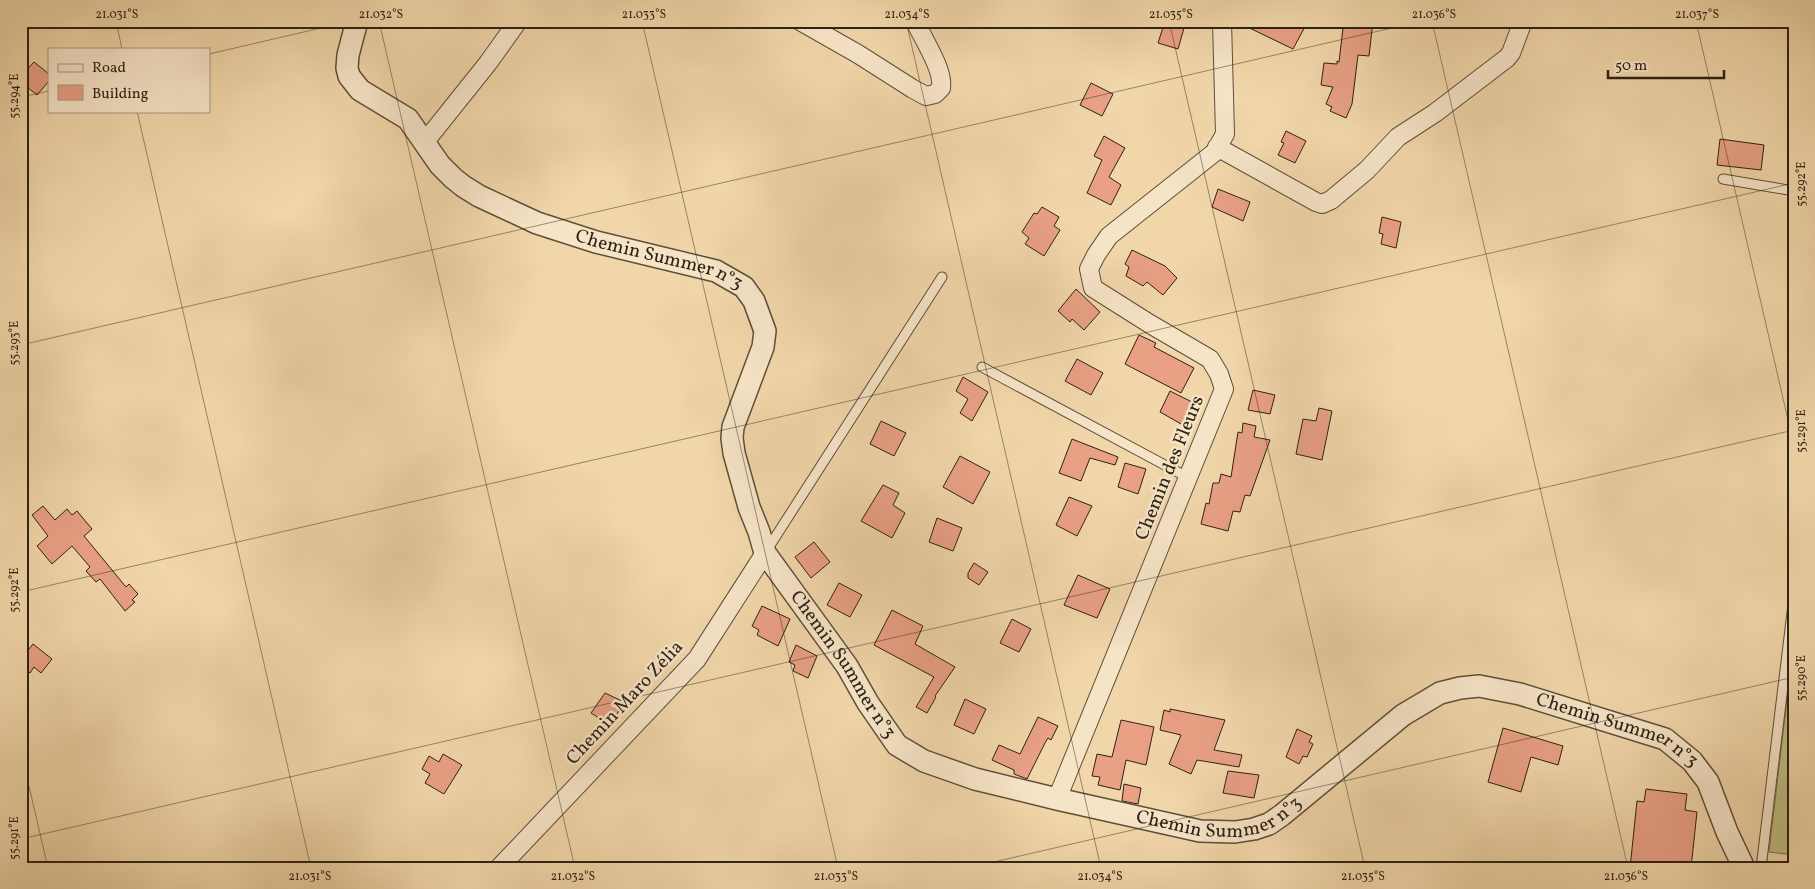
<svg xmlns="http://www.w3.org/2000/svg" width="1815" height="889" font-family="Vollkorn,serif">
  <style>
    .green { fill: #c1bc83; stroke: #776f4c }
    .building { fill: #e9a085; stroke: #2d2215 }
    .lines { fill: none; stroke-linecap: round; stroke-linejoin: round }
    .service-casing { stroke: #5e4f3a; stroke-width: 11 }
    .minor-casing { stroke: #5e4f3a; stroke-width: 20 }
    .tertiary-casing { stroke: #5e4f3a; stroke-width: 24 }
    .service { stroke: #f6e4c7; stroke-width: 9 }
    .minor { stroke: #f6e4c7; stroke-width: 18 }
    .tertiary { stroke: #f6e4c7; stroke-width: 21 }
    .ticks { fill: none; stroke: #2d2215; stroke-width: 1; stroke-opacity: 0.45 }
    .labels { text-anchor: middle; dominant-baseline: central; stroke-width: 5; stroke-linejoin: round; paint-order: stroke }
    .street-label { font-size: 19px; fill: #2d2215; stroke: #f6e4c7 }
    .neatline { fill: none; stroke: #2d2215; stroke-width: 2 }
    .ticks-label { font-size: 12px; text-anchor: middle; fill: #2d2215 }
  </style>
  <rect width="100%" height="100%" fill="#f1d6a9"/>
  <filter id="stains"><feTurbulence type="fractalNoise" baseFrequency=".004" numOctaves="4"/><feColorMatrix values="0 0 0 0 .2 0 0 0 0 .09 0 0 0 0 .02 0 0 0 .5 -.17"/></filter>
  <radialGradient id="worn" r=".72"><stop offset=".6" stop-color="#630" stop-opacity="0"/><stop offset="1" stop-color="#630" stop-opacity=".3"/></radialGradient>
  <!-- green -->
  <path class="green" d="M 1789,682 L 1794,683 L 1794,855 L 1769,852 Z"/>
  <!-- building -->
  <path class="building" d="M 1165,21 L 1186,21 L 1178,49 L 1158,43 Z
    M 1235,21 L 1308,21 L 1293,49 Z
    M 1346,21 L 1373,21 L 1369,56 L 1358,55 L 1352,104 L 1346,118 L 1330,111 L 1332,107 L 1326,104 L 1333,87 L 1321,85 L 1324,63 L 1337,64 L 1337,61 L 1339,62 L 1343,28 L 1345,28 Z
    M 34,62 L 49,74 L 49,81 L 37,95 L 21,82 L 21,76 Z
    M 1091,83 L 1113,94 L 1102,116 L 1080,105 Z
    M 1286,131 L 1306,141 L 1295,163 L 1278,155 L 1284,143 L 1281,142 Z
    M 1104,136 L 1125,148 L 1109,177 L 1121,185 L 1111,205 L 1087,193 L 1102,160 L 1094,156 Z
    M 1720,139 L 1764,145 L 1761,170 L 1717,165 Z
    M 1218,189 L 1250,202 L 1243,221 L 1212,207 Z
    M 1042,207 L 1059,217 L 1054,226 L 1060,230 L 1044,256 L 1025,244 L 1029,238 L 1022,232 L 1034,213 L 1037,214 Z
    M 1382,217 L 1401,222 L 1396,248 L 1381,244 L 1383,234 L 1379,233 Z
    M 1132,250 L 1165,266 L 1177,278 L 1163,295 L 1147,282 L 1143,286 L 1126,276 L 1129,267 L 1125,264 Z
    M 1076,289 L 1100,312 L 1084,330 L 1072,319 L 1070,322 L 1058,311 Z
    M 1139,335 L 1156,343 L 1154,347 L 1194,368 L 1181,393 L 1125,364 Z
    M 1077,359 L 1103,373 L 1091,395 L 1065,381 Z
    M 963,377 L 988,392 L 972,421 L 960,413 L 968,399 L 956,391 Z
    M 1253,390 L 1275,395 L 1270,414 L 1248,410 Z
    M 1170,391 L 1194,403 L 1183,425 L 1160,412 Z
    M 1319,408 L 1332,411 L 1322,460 L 1296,454 L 1303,419 L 1316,421 Z
    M 881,421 L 906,433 L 894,456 L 870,444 Z
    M 1243,423 L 1256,426 L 1254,437 L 1270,440 L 1250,496 L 1245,495 L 1240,512 L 1233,511 L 1228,531 L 1201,524 L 1206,503 L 1209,504 L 1213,483 L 1219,483 L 1221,474 L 1231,477 L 1238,432 L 1242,433 Z
    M 1072,439 L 1118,457 L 1115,465 L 1090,458 L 1081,481 L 1059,473 Z
    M 960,456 L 990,472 L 973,504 L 943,487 Z
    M 1125,463 L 1146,469 L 1138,494 L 1118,487 Z
    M 883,485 L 899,493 L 893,505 L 905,513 L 892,538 L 861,521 Z
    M 1069,497 L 1092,506 L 1077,536 L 1056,525 Z
    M 43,506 L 55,520 L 67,509 L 72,515 L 77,511 L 92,529 L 84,536 L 126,587 L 129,584 L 138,594 L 132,600 L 135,602 L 125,611 L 100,579 L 96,582 L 86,571 L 90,567 L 72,546 L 52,564 L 37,546 L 48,536 L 32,515 Z
    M 937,518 L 962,528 L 953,551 L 929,542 Z
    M 814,542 L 830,562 L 811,578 L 795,557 Z
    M 974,563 L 988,572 L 979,585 L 968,578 L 968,573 Z
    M 1078,575 L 1110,589 L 1097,618 L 1064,605 Z
    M 839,583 L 862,595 L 850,617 L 827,605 Z
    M 762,606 L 790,619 L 778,646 L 757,635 L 759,630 L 752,626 Z
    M 892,610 L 923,626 L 915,644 L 955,667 L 935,696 L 936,697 L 927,713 L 916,707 L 934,677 L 874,645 Z
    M 1012,619 L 1031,629 L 1019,652 L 1000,643 Z
    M 33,644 L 52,659 L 41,673 L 34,667 L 30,673 L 21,666 L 21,659 Z
    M 796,645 L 817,656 L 808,678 L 793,671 L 795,665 L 789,662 Z
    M 605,693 L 624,702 L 616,716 L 611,713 L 605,722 L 591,713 Z
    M 965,699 L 986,709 L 974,734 L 954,725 Z
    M 1170,709 L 1225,720 L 1214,750 L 1242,755 L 1239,767 L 1197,760 L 1191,774 L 1169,764 L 1181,735 L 1160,730 L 1164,710 L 1170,712 Z
    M 1038,717 L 1058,726 L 1051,740 L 1048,738 L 1045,743 L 1027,779 L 1014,774 L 1014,770 L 992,760 L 999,745 L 1020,754 Z
    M 1121,720 L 1154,727 L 1146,765 L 1126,760 L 1120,790 L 1098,785 L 1100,777 L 1092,776 L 1097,754 L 1112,757 Z
    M 1503,728 L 1563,746 L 1558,765 L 1531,757 L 1521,792 L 1488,782 Z
    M 1297,729 L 1312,736 L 1309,742 L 1313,744 L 1307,757 L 1303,756 L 1299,764 L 1286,757 Z
    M 443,754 L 462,765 L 444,794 L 425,783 L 430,774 L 422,769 L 429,756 L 439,762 Z
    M 1228,771 L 1259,775 L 1254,798 L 1223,793 Z
    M 1124,784 L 1141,788 L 1138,804 L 1122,801 Z
    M 1646,789 L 1687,794 L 1685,810 L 1697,812 L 1691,868 L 1630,868 L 1637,801 L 1644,802 Z"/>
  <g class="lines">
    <!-- service casing -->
    <g class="service-casing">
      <path id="service" d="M 1723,179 L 1794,191
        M 982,367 L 1189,478
        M 767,550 L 942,277
        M 1761,868 L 1794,596"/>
    </g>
    <!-- minor casing -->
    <g class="minor-casing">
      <path id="minor" d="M 800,21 L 858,54 L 913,89 L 926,96 L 935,94 L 941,88 C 944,70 923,39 915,21
        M 424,143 L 488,63 L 518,21
        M 1217,147 L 1316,202 L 1322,204 L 1331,200 L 1367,170 L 1398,137 L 1435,113 L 1507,58 L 1511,53 L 1523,21
        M 1057,799 L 1224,389 L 1219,374 L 1210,359 L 1150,324 L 1093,288 L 1089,269 L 1096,255 L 1109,236 L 1215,152 L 1225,134 L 1222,21
        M 499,868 L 697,659 L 765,553"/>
    </g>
    <!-- tertiary casing -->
    <g class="tertiary-casing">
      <g id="tertiary">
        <path id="s1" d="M 357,21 L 348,55 L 347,68 L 349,76 L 360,90 L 408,119 L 440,165 L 453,178 L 463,186 L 479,196 L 537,223 L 596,242 L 716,271 L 744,287 L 754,301 L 765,331 L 763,347 L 733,427 L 732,438 L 734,453 L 749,507 L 759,532 L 765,553 L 847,666 L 868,703 L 897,745 L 924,761 L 975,779 L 1057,799 L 1200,831 L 1235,832 L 1254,829 L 1269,824 L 1282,815 L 1403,715 L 1440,693 L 1460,688 L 1479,686 L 1520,694 L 1665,739 L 1692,761 L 1708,782 L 1727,832 L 1744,868"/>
      </g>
    </g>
    <!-- service -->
    <use href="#service" class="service"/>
    <!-- minor -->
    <use href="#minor" class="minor"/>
    <!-- tertiary -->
    <use href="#tertiary" class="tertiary"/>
  </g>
  <!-- ticks -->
  <path class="ticks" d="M 116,21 L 122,49M 379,21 L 575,868M 642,21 L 838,868M 906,21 L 1101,868M 1169,21 L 1365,868M 1432,21 L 1628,868M 1696,21 L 1794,446M 209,54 L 351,21M 21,97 L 49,91M 137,111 L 311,868M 21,345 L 1422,21M 21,592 L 1794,183M 21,752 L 48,868M 21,839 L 1794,430M 968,868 L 1794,677"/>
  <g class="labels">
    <!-- street labels -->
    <g class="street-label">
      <text stroke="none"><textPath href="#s1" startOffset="428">Chemin Summer n°3</textPath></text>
      <text transform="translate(1170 468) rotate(-68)">Chemin des Fleurs</text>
      <text stroke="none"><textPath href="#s1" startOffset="936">Chemin Summer n°3</textPath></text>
      <text transform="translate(625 703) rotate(-47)">Chemin Maro Zélia</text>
      <text stroke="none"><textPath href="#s1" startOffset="1821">Chemin Summer n°3</textPath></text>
      <text stroke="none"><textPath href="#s1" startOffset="1371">Chemin Summer n°3</textPath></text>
    </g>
  </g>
  <!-- margin -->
  <rect width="1815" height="889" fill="none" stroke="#f1d6a9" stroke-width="55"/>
  <!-- legend -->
  <rect x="48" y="48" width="162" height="65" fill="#f6e4c7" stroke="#a69680"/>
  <rect x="58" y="64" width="25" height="8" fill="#f6e4c7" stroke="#a69680"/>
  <text x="92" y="72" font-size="15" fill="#2d2215">Road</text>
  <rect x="58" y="85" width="25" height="15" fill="#e9a085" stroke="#a69680"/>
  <text x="92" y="98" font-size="15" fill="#2d2215">Building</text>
  <!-- scale -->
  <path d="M1608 70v8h116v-8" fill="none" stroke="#2d2215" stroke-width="2.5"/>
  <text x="1615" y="70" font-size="15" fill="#2d2215" stroke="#f6e4c7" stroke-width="4" paint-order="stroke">50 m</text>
  <rect x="28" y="28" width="1760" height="834" class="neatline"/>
  <g class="ticks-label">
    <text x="117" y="18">21.031°S</text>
    <text x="381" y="18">21.032°S</text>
    <text x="644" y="18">21.033°S</text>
    <text x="907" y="18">21.034°S</text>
    <text x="1171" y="18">21.035°S</text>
    <text x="1434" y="18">21.036°S</text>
    <text x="1697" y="18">21.037°S</text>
    <text transform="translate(14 96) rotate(-90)" y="4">55.294°E</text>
    <text transform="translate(1801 184) rotate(-90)" y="4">55.292°E</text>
    <text transform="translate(14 343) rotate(-90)" y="4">55.293°E</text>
    <text transform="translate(1801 431) rotate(-90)" y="4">55.291°E</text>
    <text transform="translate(14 590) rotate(-90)" y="4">55.292°E</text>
    <text transform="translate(1801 678) rotate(-90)" y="4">55.290°E</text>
    <text transform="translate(14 838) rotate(-90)" y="4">55.291°E</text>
    <text x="310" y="880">21.031°S</text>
    <text x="573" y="880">21.032°S</text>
    <text x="836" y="880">21.033°S</text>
    <text x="1100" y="880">21.034°S</text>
    <text x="1363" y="880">21.035°S</text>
    <text x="1626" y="880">21.036°S</text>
  </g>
  <rect width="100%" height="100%" filter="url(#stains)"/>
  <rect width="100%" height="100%" fill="url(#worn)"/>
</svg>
